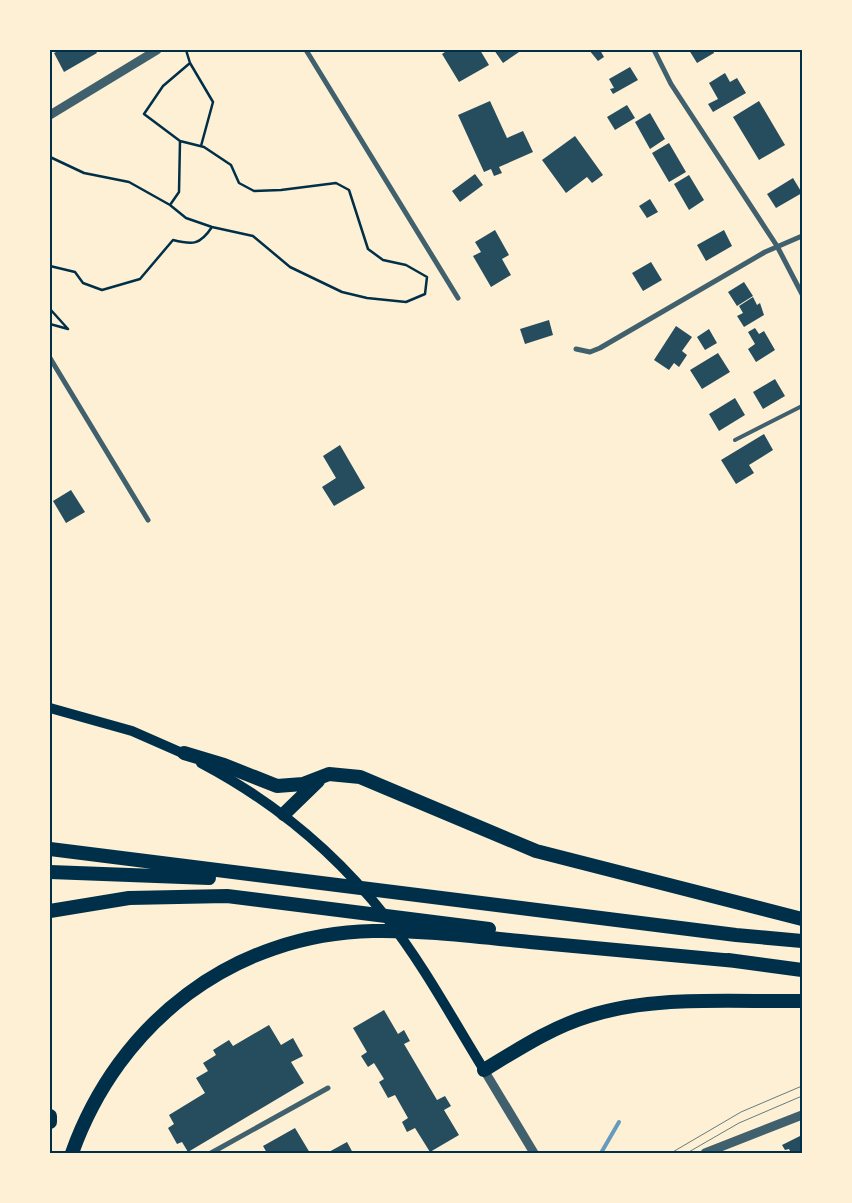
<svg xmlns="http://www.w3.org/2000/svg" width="852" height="1203" font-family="'Fira Sans Condensed',sans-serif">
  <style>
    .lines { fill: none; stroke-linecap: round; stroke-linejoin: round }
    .stream { stroke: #669bbc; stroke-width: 4 }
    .building { fill: #264d5e }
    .path { stroke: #003049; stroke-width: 2.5 }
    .service { stroke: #3f606c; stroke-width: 4 }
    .minor { stroke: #3f606c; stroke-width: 5 }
    .tertiary { stroke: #3f606c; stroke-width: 9 }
    .secondary { stroke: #003049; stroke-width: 10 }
    .motorway { stroke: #003049; stroke-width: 14 }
    .tram { stroke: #657d81; stroke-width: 1 }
    .neatline { fill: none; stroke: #003049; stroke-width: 2 }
  </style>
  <rect width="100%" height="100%" fill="#fdf0d5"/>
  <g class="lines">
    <!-- stream -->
    <path class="stream" d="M 601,1153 L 619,1122"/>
  </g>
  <!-- building -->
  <path class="building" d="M 60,50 L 95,50 L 97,53 L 64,72 L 54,53 Z
    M 448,50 L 480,50 L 489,65 L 459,82 L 442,54 Z
    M 494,50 L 522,50 L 503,63 Z
    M 589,50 L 600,50 L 604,57 L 598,61 Z
    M 689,50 L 713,50 L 714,53 L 697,63 Z
    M 630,67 L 638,80 L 613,94 L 610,89 L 614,88 L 609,79 Z
    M 725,73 L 730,82 L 737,78 L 746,93 L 713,112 L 708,104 L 718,99 L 709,83 Z
    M 490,101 L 507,138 L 523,131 L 533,152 L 499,167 L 502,173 L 494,176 L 491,169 L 484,172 L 458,115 Z
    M 759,101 L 785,145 L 759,160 L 733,117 Z
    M 627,105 L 635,118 L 615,130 L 607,117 Z
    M 650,113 L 665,139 L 650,149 L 635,122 Z
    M 575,136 L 603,175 L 592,183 L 587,177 L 566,193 L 542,160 Z
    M 669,143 L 686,172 L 669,182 L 652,153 Z
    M 475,174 L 483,185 L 460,202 L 452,191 Z
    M 689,175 L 704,200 L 689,210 L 674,184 Z
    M 793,178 L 802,193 L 776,208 L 767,194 Z
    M 650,199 L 658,212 L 647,218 L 639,206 Z
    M 495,230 L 509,255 L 502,259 L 511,275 L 491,287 L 473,256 L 481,252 L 475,242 Z
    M 724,230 L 732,246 L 706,261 L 697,245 Z
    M 651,262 L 662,280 L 643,291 L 632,273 Z
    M 744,282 L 753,296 L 737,306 L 728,292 Z
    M 753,297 L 757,305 L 760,303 L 764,315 L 744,327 L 737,316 L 743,313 L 739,306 Z
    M 549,320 L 553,335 L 525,344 L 520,329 Z
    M 676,326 L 692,337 L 682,351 L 687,355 L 679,367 L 674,363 L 669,370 L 654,360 Z
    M 755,328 L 759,334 L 764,331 L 775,350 L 756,362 L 748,349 L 755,344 L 748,332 Z
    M 709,329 L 717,343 L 705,350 L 697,337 Z
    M 718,353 L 730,372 L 702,389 L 690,370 Z
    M 775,379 L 785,396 L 763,409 L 753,392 Z
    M 735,398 L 745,415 L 719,431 L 709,414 Z
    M 764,434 L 773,450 L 749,465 L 754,473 L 736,484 L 721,460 Z
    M 340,445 L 365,488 L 334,506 L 322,487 L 336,478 L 323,456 Z
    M 71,490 L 85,512 L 66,523 L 53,501 Z
    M 384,1010 L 398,1034 L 404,1030 L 410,1041 L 404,1044 L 437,1100 L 445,1096 L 451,1106 L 444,1110 L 459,1135 L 430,1152 L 415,1128 L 407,1132 L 402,1122 L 408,1118 L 395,1095 L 388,1098 L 379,1082 L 384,1079 L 374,1063 L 368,1067 L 361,1056 L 367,1052 L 353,1028 Z
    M 269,1025 L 281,1045 L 293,1038 L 303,1056 L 291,1062 L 304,1083 L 188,1152 L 182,1142 L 177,1144 L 168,1128 L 174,1124 L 169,1115 L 205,1093 L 196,1078 L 208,1071 L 203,1063 L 216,1055 L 213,1050 L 229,1040 L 233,1046 Z
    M 295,1128 L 310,1153 L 267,1153 L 263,1146 Z
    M 800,1136 L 802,1153 L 791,1153 L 789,1149 L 785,1150 L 782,1145 Z
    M 347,1142 L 353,1153 L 327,1153 Z"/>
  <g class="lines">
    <!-- path -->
    <path class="path" d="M 190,63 L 213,102 L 201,146
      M 180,141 L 179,192 L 170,205 L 186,218 L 212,227 L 253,236 L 290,267 L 342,292 L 367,298 L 406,302 L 425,294 L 427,277 L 406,265 L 383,260 L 368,249 L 349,190 L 336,183 L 281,190 L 254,191 L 239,183 L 231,165 L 204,147 L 180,141 L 144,114 L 163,86 L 190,63 L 186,50
      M 50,157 L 84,173 L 129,182 L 170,205
      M 50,266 L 75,272 L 83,283 L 102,290 L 140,279 L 173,240 C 193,245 200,245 212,227
      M 50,309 L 68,329 L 50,324"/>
    <!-- service -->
    <path class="service" d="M 735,440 L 802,406"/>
    <!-- minor -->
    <path class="minor" d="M 306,50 L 458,298
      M 654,50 L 671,84 L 777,246 L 802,294
      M 576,349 L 590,352 L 600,348 L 765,252 L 802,236
      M 50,358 L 148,520
      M 211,1153 L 328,1088"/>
    <!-- tertiary -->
    <path class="tertiary" d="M 50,115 L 157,50
      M 484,1070 L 534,1153
      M 705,1153 L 802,1115"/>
    <!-- secondary -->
    <path class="secondary" d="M 50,708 L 132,731 L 189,756
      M 201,763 C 273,801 335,852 386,917 C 423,964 452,1018 484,1070"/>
    <!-- motorway -->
    <path class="motorway" d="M 184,753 L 224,765 L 277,786 L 303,784 L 329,774 L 360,777 L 536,851 L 802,919
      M 284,814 L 318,781
      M 50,849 L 736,935 L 802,941
      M 50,872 L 209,878
      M 50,911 L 129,898 L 227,896 L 489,929
      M 728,960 L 802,970
      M 484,1070 C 517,1050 552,1027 589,1016 C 656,995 732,1002 802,1001
      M 50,1116 L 50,1122
      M 72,1153 C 119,1022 233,934 373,931 C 425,930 478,937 530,942 C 598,948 667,955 736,961"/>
    <!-- tram -->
    <path class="tram" d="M 671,1153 L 741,1112 L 802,1086
      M 687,1153 L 739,1123 L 802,1096"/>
  </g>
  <!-- border -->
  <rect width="852" height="1203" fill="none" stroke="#fdf0d5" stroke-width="102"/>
  <rect x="51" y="51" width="750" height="1101" class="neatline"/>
</svg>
